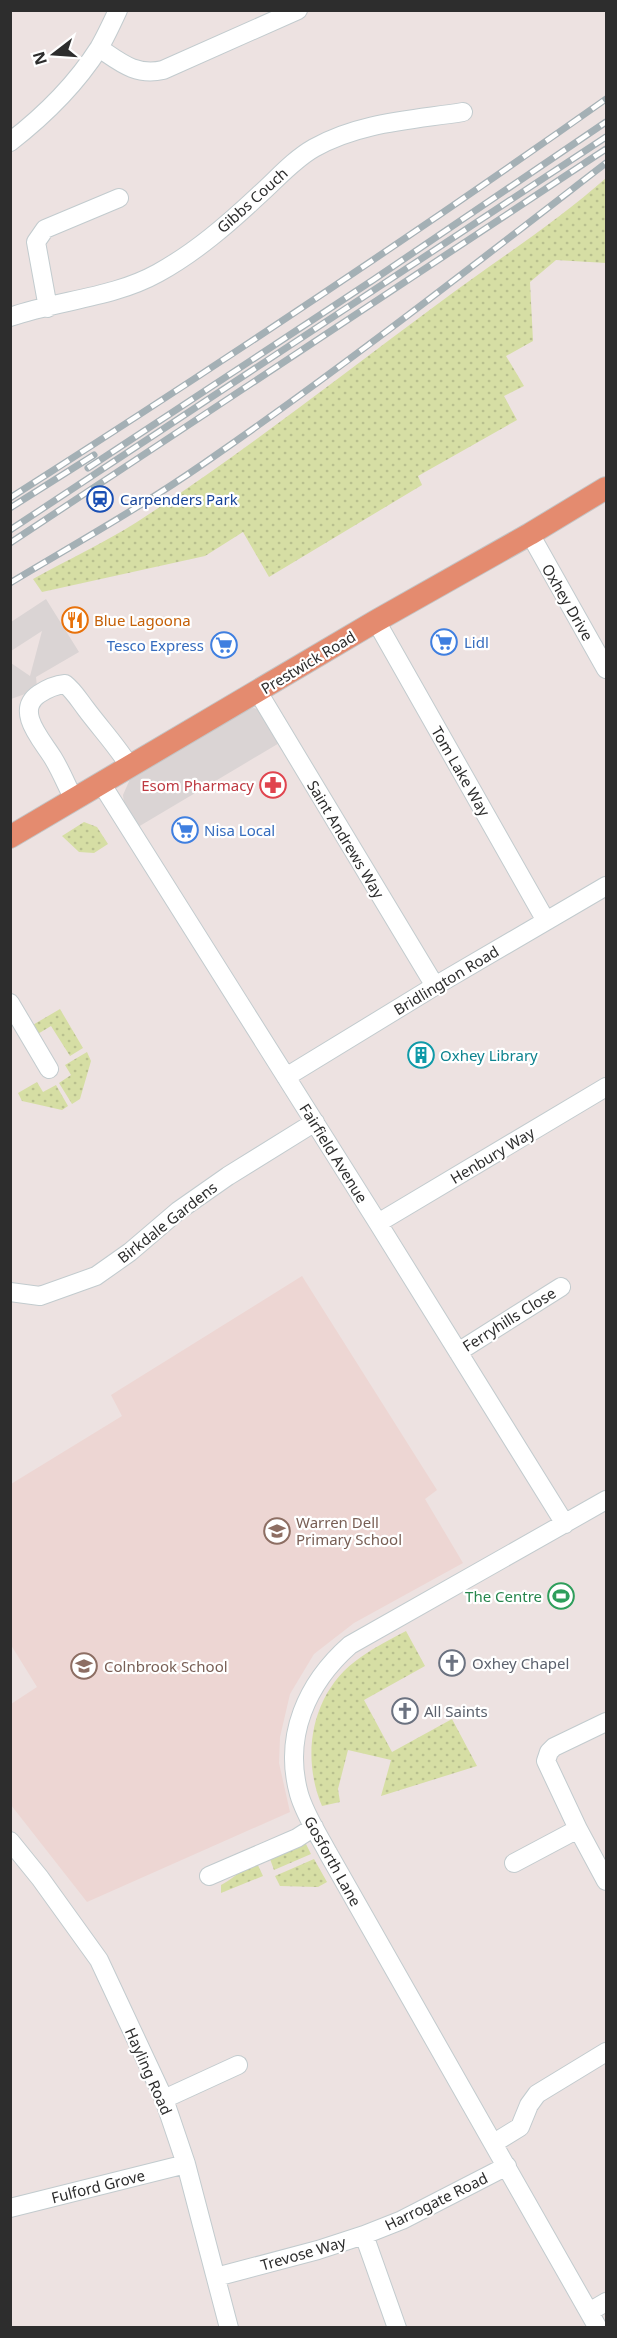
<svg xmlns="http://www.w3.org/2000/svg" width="617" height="2338" font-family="'Noto Sans',sans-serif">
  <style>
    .education { fill: #edd6d3 }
    .grass { fill: url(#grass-dots) }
    .plaza { fill: #dad4d4 }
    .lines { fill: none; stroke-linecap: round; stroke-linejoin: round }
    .minor-casing { stroke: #c2cbce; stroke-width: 20 }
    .major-casing { stroke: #c4c4c4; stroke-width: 24 }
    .minor { stroke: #fff; stroke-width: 18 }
    .major { stroke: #e48b6f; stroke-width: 22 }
    .rail-casing { stroke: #a4b0b5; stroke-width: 7 }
    .rail { stroke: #fff; stroke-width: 4.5; stroke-dasharray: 14; stroke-linecap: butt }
    .labels { text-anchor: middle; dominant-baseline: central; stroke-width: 4.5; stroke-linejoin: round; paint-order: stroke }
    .street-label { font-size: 15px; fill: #2d2d2d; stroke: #fff }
    .transit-label { font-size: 15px; fill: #164399; stroke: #fff; text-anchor: start }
    .food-label { font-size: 15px; fill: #c56008; stroke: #fff; text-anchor: start }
    .shop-label { font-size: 15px; fill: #366cbe; stroke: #fff; text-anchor: start }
    .health-label { font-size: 15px; fill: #be3a42; stroke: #fff; text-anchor: end }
    .culture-label { font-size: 15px; fill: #0d838f; stroke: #fff; text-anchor: start }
    .education-label { font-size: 15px; fill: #785e54; stroke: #fff; text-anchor: start }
    .leisure-label { font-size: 15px; fill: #27864d; stroke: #fff; text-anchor: end }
    .worship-label { font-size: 15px; fill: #5b616d; stroke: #fff; text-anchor: start }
  </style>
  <defs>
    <pattern id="grass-dots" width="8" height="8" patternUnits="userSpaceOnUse" patternTransform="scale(1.5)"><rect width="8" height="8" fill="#d6dea4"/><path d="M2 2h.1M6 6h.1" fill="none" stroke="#b8bf8e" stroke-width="1.8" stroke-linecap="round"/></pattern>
  </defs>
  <rect width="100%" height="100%" fill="#ede2e1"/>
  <!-- education -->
  <path class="education" d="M 302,1276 L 437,1490 L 425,1499 L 463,1563 L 354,1623 L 314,1654 L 290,1694 L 280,1737 L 279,1763 L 290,1812 L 87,1902 L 11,1805 L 11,1704 L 37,1687 L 11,1645 L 11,1484 L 122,1416 L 111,1395 Z"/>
  <!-- grass -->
  <path class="grass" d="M 606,178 L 606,263 L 556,260 L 530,282 L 533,341 L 506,356 L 524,386 L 504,396 L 517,420 L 418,476 L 422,485 L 269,577 L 243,532 L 205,556 L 42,592 L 33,579 C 67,560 104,543 137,522 C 240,455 336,379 435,306 C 492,263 553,225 606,178 Z
    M 84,822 L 97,827 L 108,844 L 94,853 L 79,852 L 62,836 Z
    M 60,1009 L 83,1048 L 70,1056 L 51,1026 L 36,1035 L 31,1026 Z
    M 87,1052 L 91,1061 L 80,1099 L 72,1104 L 59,1083 L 71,1075 L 65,1065 Z
    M 37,1082 L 43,1092 L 56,1085 L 68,1106 L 62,1110 L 22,1101 L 18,1093 Z
    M 406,1631 L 425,1666 L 364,1700 L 392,1752 L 452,1719 L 477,1766 L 381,1796 L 391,1760 L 348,1750 L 338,1789 L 340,1802 L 322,1806 C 300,1754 312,1690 361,1657 C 375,1647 391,1639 406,1631 Z
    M 301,1842 L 306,1844 L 311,1854 L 274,1870 L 270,1859 Z
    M 314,1859 L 327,1882 L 318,1887 L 280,1886 L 275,1876 Z
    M 256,1861 L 263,1876 L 221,1893 L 221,1885 C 235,1878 242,1868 256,1861 Z"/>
  <!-- plaza -->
  <path class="plaza" d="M 46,599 L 79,652 L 36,677 L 37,687 L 25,694 L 11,699 L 11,663 L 30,676 L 42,631 L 11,651 L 11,622 Z
    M 254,708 L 261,711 L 281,742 L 138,827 L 124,804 L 123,795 L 130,779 L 247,709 Z"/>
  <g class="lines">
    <!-- minor casing -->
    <g class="minor-casing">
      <path id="minor" d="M 99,48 C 120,62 135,76 163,70 L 298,10
        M 10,142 C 45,115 76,84 99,48 C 106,36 112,23 118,10
        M 48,308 L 36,242 L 45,229 L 119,198
        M 10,317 C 59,300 113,298 158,273 C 196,252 228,224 259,195 C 277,179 293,160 314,148 C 360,122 413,120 463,112
        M 530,534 L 606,669
        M 376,621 L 546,921
        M 258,692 L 435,986
        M 101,783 L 378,1223 L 565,1524
        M 74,800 C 67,786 61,771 53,758 C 42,740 14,711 39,694 C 48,688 55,685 65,684 C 74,691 79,700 86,709 C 101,729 117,746 130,767
        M 10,1003 L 49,1069
        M 286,1077 L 435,986 L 606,886
        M 378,1223 L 606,1087
        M 10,1292 L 40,1296 L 96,1276 L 130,1252 L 178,1211 L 228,1176 L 315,1122
        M 458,1352 L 561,1287
        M 606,1722 L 554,1747 L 549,1752 L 546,1761 L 578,1829 L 606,1881
        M 10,1841 L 40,1878 L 99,1960 L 164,2099 L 186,2164 L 229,2328
        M 514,1863 L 578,1829
        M 209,1876 L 297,1838 L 314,1827
        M 164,2099 L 238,2065
        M 494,2143 L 520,2127 L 529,2105 L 537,2094 L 606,2052
        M 10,2208 L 186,2164
        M 364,2235 L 402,2220 L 507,2166
        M 216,2277 L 318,2250 L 364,2235 L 397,2328
        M 589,2312 L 606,2302
        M 598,2328 L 328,1853 C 318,1834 305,1815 299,1794 C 283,1736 307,1683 350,1645 L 606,1500"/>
    </g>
    <!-- major casing -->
    <g class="major-casing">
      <path id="major" d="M 10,837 L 376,621 L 530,534 L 606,488"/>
    </g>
    <!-- minor -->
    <use href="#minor" class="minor"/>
    <!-- major -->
    <use href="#major" class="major"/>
    <!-- rail casing -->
    <g class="rail-casing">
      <path id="rail" d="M 88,468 L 373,280 L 606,122
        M 10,498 C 212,369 411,237 606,99
        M 10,508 L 94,455
        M 10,530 L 606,137
        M 10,543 L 606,149
        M 10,583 C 75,544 141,507 203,464 C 341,369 474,265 606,163"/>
    </g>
    <!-- rail -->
    <use href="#rail" class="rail"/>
  </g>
  <!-- icons -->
  <defs>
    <g id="station-ring" transform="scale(1.35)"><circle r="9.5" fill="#fff" stroke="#1a4fb4" stroke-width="1.5"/><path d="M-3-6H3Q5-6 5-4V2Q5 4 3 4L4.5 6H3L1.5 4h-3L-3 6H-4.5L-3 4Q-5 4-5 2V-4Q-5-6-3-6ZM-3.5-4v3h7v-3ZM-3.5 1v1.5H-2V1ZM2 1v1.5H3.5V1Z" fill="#1a4fb4"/></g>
    <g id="restaurant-ring" transform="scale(1.35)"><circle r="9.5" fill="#fff" stroke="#e8710a" stroke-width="1.5"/><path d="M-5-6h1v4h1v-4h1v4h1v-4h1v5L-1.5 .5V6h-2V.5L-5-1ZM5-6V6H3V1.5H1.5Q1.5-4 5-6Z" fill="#e8710a"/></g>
    <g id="supermarket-ring" transform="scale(1.35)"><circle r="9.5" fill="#fff" stroke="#3f7fe0" stroke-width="1.5"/><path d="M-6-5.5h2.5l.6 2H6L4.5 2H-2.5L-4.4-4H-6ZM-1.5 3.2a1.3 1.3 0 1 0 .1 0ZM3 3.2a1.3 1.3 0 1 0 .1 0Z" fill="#3f7fe0"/></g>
    <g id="pharmacy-ring" transform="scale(1.35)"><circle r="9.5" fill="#fff" stroke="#e0444e" stroke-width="1.5"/><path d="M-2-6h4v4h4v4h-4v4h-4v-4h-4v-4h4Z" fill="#e0444e"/></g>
    <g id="building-ring" transform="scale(1.35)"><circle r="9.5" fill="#fff" stroke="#0f9aa8" stroke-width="1.5"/><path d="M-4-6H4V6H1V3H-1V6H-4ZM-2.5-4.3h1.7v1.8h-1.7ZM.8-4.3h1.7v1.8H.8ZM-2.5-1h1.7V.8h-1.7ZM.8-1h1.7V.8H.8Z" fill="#0f9aa8"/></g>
    <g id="school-ring" transform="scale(1.35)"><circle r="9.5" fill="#fff" stroke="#8d6e63" stroke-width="1.5"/><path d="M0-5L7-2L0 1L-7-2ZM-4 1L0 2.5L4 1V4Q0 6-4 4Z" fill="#8d6e63"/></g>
    <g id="stadium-ring" transform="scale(1.35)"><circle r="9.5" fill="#fff" stroke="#2e9e5b" stroke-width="1.5"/><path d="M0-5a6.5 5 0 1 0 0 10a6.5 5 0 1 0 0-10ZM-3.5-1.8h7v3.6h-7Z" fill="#2e9e5b"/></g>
    <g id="church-ring" transform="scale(1.35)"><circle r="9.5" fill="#fff" stroke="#6b7280" stroke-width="1.5"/><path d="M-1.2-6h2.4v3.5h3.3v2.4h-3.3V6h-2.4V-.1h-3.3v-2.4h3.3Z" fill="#6b7280"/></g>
  </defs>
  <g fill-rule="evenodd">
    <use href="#station-ring" x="100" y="499"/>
    <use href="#restaurant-ring" x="75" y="620"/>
    <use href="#supermarket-ring" x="444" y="642"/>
    <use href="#supermarket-ring" x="224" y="645"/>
    <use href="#pharmacy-ring" x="273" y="785"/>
    <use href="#supermarket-ring" x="185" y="830"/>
    <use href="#building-ring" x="421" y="1055"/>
    <use href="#school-ring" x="277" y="1531"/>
    <use href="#stadium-ring" x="561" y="1596"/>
    <use href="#church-ring" x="452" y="1663"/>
    <use href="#school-ring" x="84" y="1666"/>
    <use href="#church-ring" x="405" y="1711"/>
  </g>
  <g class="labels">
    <!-- street labels -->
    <g class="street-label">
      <text transform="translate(252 200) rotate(-42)">Gibbs Couch</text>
      <text transform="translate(568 602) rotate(60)">Oxhey Drive</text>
      <text transform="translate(308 662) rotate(-31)">Prestwick Road</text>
      <text transform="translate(461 771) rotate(60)">Tom Lake Way</text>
      <text transform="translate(346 839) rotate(59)">Saint Andrews Way</text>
      <text transform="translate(446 980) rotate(-31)">Bridlington Road</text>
      <text transform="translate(334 1153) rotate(58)">Fairfield Avenue</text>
      <text transform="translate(492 1155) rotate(-31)">Henbury Way</text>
      <text transform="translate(167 1222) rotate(-38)">Birkdale Gardens</text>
      <text transform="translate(509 1319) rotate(-32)">Ferryhills Close</text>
      <text transform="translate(333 1861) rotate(61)">Gosforth Lane</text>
      <text transform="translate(149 2071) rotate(66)">Hayling Road</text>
      <text transform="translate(98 2186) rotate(-14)">Fulford Grove</text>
      <text transform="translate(436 2201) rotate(-26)">Harrogate Road</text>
      <text transform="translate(303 2253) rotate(-16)">Trevose Way</text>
    </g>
    <!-- transit labels -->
    <g class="transit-label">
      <text x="120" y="499">Carpenders Park</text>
    </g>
    <!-- food labels -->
    <g class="food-label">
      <text x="94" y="620">Blue Lagoona</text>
    </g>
    <!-- shop labels -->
    <g class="shop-label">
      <text x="464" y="642">Lidl</text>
      <text x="204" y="645" text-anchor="end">Tesco Express</text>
      <text x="204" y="830">Nisa Local</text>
    </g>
    <!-- health labels -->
    <g class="health-label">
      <text x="254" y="785">Esom Pharmacy</text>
    </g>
    <!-- culture labels -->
    <g class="culture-label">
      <text x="440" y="1055">Oxhey Library</text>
    </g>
    <!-- education labels -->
    <g class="education-label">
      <text x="296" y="1522">Warren Dell<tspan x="296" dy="17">Primary School</tspan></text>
      <text x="104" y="1666">Colnbrook School</text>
    </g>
    <!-- leisure labels -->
    <g class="leisure-label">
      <text x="542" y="1596">The Centre</text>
    </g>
    <!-- worship labels -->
    <g class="worship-label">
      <text x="472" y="1663">Oxhey Chapel</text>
      <text x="424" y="1711">All Saints</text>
    </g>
  </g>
  <!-- border -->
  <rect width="617" height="2338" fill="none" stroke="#2d2d2d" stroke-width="24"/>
  <!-- north arrow -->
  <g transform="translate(54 54) rotate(253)" stroke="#ffffff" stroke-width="4.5" paint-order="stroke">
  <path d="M0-4.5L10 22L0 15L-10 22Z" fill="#2d2d2d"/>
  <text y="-9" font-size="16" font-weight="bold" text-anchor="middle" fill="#2d2d2d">N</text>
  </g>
</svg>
